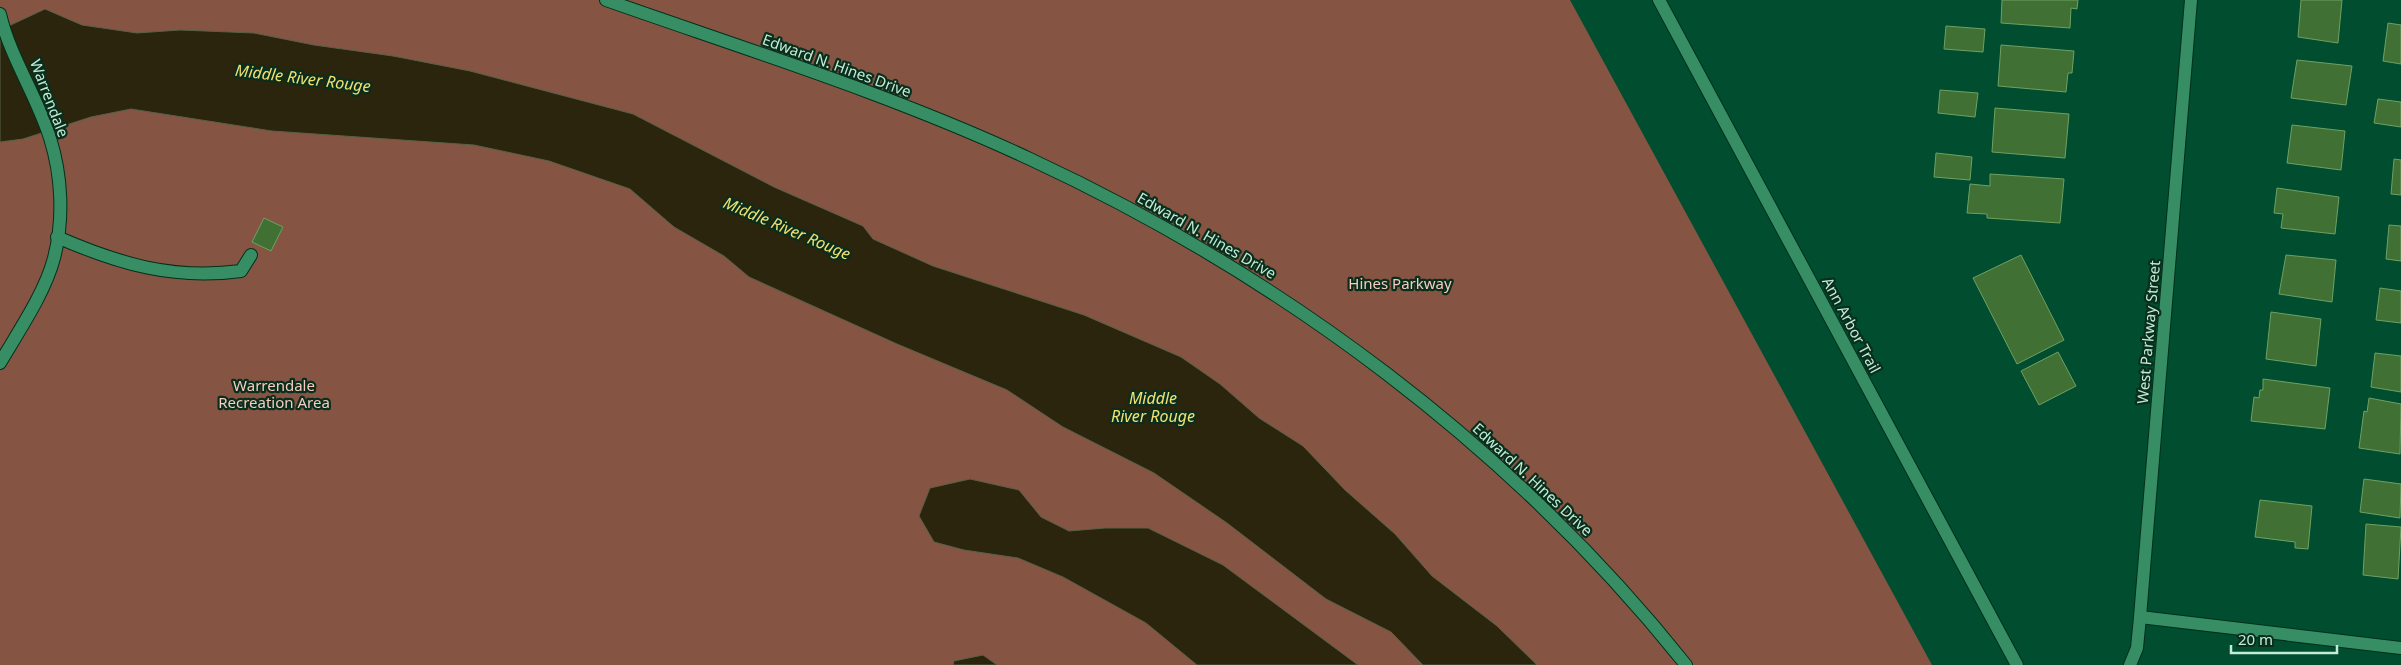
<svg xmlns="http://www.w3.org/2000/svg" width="2401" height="665" font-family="'Noto Sans',sans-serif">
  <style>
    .green { fill: #865442 }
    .water { fill: #2a250c; stroke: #586148 }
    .building { fill: #417035; stroke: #6ea162 }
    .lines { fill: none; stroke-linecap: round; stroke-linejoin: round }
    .service-casing { stroke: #00301b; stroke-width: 14 }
    .minor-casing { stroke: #00301b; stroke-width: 14 }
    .tertiary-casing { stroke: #00301b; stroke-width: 14 }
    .service { stroke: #378e65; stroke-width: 12 }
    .minor { stroke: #378e65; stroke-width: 12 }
    .tertiary { stroke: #378e65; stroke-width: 12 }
    .labels { text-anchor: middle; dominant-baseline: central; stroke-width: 4.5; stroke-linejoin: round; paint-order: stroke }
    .street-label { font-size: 15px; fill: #c3ecd4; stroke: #092e1d }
    .park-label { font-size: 15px; fill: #f8cdbe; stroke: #092e1d }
    .water-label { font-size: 16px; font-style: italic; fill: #f3e071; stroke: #092e1d }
  </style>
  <rect width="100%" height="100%" fill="#004d30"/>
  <!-- green -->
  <path class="green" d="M 0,0 L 1570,0 L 1932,665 L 0,665 Z"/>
  <!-- water -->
  <path class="water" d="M 45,9 L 82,25 L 137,33 L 180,30 L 254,33 L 314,45 L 393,56 L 470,71 L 633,114 L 774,187 L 863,226 L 873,239 L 933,266 L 1084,315 L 1181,357 L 1220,384 L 1259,418 L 1303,446 L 1345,490 L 1395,534 L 1432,576 L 1497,626 L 1537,665 L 1423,665 L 1391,632 L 1326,599 L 1227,523 L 1154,473 L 1063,427 L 1007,390 L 897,344 L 749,277 L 724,256 L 674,227 L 630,189 L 549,161 L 474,145 L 272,131 L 131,109 L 91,117 L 23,139 L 0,142 L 0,30 Z
    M 970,479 L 1019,490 L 1041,517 L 1069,531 L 1105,528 L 1148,528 L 1223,565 L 1358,665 L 1197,665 L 1146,623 L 1063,577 L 1018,558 L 964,550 L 934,542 L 919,516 L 930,488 Z
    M 983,655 L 997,665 L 953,665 L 954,661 Z"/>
  <!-- building -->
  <path class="building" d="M 2002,0 L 2078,0 L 2077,9 L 2071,8 L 2070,28 L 2001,23 Z
    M 2301,0 L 2342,0 L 2338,43 L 2298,37 Z
    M 2388,23 L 2401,25 L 2401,64 L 2383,61 Z
    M 1946,26 L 1985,29 L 1983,52 L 1944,49 Z
    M 2001,45 L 2074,51 L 2072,73 L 2068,73 L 2066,92 L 1998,86 Z
    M 2297,60 L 2352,66 L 2346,105 L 2291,98 Z
    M 1940,90 L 1978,93 L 1975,117 L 1938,113 Z
    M 2378,99 L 2401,102 L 2401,127 L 2374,123 Z
    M 1995,108 L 2069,114 L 2065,158 L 1992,152 Z
    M 2292,125 L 2345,131 L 2341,170 L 2287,163 Z
    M 1936,153 L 1972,157 L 1970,180 L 1934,177 Z
    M 2394,159 L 2401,160 L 2401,195 L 2391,194 Z
    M 1990,174 L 2064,179 L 2060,223 L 1987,218 L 1987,214 L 1967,213 L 1970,184 L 1990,186 Z
    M 2277,188 L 2339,197 L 2335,234 L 2281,228 L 2283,214 L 2274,213 Z
    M 264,218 L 283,227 L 271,251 L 252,242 Z
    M 2389,225 L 2401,226 L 2401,261 L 2386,259 Z
    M 2021,255 L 2064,340 L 2017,364 L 1973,278 Z
    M 2286,255 L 2336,260 L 2332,302 L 2279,294 Z
    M 2380,288 L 2401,291 L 2401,323 L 2376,320 Z
    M 2271,312 L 2321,319 L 2316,366 L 2266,359 Z
    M 2058,352 L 2076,386 L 2039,405 L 2021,371 Z
    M 2375,353 L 2401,356 L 2401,392 L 2371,387 Z
    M 2263,379 L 2330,388 L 2325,429 L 2251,421 L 2254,397 L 2259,398 L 2260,390 L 2263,390 Z
    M 2369,398 L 2401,404 L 2400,454 L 2359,448 L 2364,411 L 2367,412 Z
    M 2364,479 L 2401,484 L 2400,518 L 2360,512 Z
    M 2260,500 L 2312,506 L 2308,549 L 2295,548 L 2295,542 L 2255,537 Z
    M 2366,524 L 2401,527 L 2398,579 L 2363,575 Z"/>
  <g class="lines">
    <!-- service casing -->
    <g class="service-casing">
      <path id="service" d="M 57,237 C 119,264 173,280 241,271 L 251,255"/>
    </g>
    <!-- minor casing -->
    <g class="minor-casing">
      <path id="minor" d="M 0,14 C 10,57 37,96 50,138 C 62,176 64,220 54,258 C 45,293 18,332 0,363
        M 2140,617 L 2401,648
        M 2130,665 L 2137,648 L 2140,617 L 2191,0"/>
    </g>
    <!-- tertiary casing -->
    <g class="tertiary-casing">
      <path id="tertiary" d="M 606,0 C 748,50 893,95 1030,159 C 1282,276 1512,447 1686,665
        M 1659,0 L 2017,665"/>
    </g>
    <!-- service -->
    <use href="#service" class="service"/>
    <!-- minor -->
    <use href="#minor" class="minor"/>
    <!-- tertiary -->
    <use href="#tertiary" class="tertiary"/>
  </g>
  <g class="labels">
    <!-- street labels -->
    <g class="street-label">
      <text transform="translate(837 65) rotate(20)">Edward N. Hines Drive</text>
      <text transform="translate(50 98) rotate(69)">Warrendale</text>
      <text transform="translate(1207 235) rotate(30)">Edward N. Hines Drive</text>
      <text transform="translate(1852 325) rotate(62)">Ann Arbor Trail</text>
      <text transform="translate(2148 332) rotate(-85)">West Parkway Street</text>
      <text transform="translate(1533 479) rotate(43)">Edward N. Hines Drive</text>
    </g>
    <!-- park labels -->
    <g class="park-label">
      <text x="1400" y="283">Hines Parkway</text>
      <text x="274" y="385">Warrendale<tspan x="274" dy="17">Recreation Area</tspan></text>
    </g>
    <!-- water labels -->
    <g class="water-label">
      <text transform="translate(303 78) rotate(7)">Middle River Rouge</text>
      <text transform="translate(787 228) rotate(23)">Middle River Rouge</text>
      <text x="1153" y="398">Middle<tspan x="1153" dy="18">River Rouge</tspan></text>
    </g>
  </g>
  <!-- scale -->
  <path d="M2231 645v8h106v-8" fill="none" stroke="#c3ecd4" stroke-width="2.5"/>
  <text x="2238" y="645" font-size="15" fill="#c3ecd4" stroke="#092e1d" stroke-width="4" paint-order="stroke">20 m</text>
</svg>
